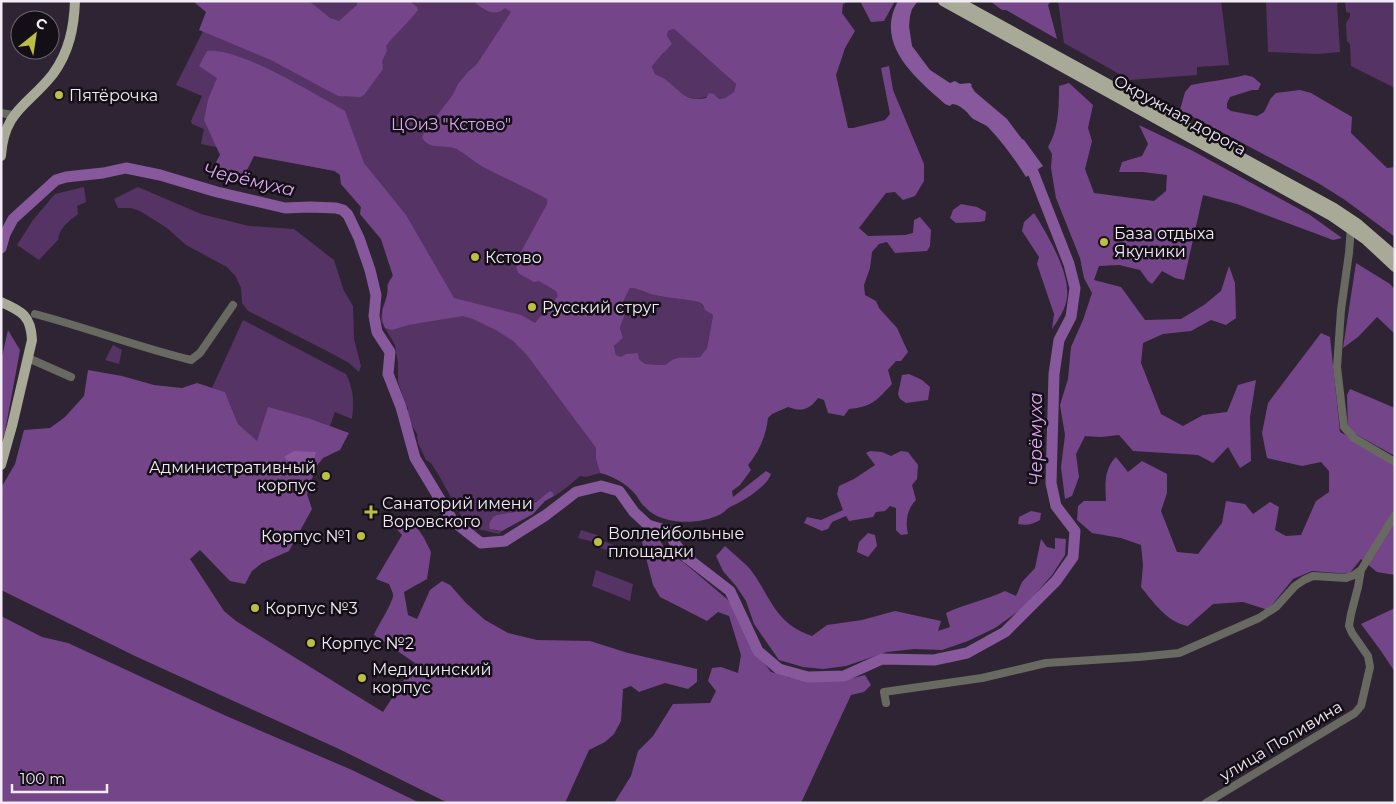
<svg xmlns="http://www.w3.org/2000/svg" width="1396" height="804" font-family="Montserrat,sans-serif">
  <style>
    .green { fill: #563365 }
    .forest { fill: #754589; fill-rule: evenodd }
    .water { fill: #88589d }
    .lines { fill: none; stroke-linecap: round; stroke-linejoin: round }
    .river { stroke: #88589d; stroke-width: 11 }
    .minor { stroke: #686960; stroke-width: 8 }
    .major { stroke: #a8a996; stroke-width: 10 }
    .poi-dot { fill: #bdbf43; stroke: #140f16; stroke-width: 2 }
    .labels { text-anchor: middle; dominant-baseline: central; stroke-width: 5; stroke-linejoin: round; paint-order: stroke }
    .poi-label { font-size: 16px; fill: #f3ecf7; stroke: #140f16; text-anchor: start }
    .street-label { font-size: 16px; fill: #f3ecf7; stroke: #140f16 }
    .park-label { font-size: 16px; fill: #dca7f3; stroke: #140f16 }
    .water-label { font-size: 18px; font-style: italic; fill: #dca8f3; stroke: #140f16 }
  </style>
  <rect width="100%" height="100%" fill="#2f2433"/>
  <!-- green -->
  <path class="green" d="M 288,1 L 525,1 L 567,81 L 559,397 L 596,448 L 596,459 L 600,473 L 586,477 L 580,476 C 573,482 562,492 554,496 L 553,493 C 543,494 538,502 528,505 L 525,511 C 520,511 496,514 493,517 C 491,518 490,522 489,524 L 493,530 L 502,531 L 499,534 L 478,529 L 475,531 L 461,515 L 438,474 L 431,463 L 426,460 L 418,443 L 417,434 L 408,419 L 408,408 L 405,402 L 398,382 L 398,363 L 395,345 L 381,321 L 382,309 L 388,294 L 387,285 L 393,275 L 381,239 L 360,214 L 361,207 L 341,184 L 340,175 L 334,171 L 201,144 L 204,129 L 192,124 L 191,121 L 202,96 L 176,85 L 204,29 Z
    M 1058,1 L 1221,1 L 1229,65 L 1197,67 L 1197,75 L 1130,80 L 1064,43 Z
    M 1266,1 L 1339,1 L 1337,5 L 1340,52 L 1317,54 L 1268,52 Z
    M 1345,1 L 1395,1 L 1395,88 L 1351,66 L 1350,44 L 1347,41 L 1346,23 L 1350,17 L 1350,13 L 1346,12 Z
    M 674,29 L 736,84 L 734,92 L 725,98 L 718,99 L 714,94 C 682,108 680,86 655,74 L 652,67 L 657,58 L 663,54 L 668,31 Z
    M 84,187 L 86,202 L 77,206 L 78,214 C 69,221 59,228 58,240 L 39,260 L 17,245 L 33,220 L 55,194 Z
    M 138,187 L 201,214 L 249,226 L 294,229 L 334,260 L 344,291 L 353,306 L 354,339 L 361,366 L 359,372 L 349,363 L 327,351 L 248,311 L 242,303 L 241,288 L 236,277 L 227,267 L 186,245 L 167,228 L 140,211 L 131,208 L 118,208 L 114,199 Z
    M 630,288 C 638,288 646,293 654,295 C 669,298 684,299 699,302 C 705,307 705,310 713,315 L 707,348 L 700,357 C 686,359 675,355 665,365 L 645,364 L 639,359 L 621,357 L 616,355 L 614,346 L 623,338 L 620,328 L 625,314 L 623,302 Z
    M 243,320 L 346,374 C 354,391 354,401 352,419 L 335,412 L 330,426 L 311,419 L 257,442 L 238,424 L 225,392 L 212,388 Z
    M 113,345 L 122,350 L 119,364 L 105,360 Z
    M 581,530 L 597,535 L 603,541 L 619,547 L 616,554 L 601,548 L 594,542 L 578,538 Z
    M 596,570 L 633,584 L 630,601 L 592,586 Z"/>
  <!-- forest -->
  <path class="forest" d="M 309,1 L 330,18 L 339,21 L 357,5 L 357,1 L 410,1 L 417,7 L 418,10 C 408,23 396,33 386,46 L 387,51 L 382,61 L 383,69 L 364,95 L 360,97 L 338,96 L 271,60 L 199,30 L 206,12 L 194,2 Z
    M 473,1 L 850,1 L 843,4 L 842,13 L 855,31 L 845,48 L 836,75 L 848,128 L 853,128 L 885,120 L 890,114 L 881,68 L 889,66 L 893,90 L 924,164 L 924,181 L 915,196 L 903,200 L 895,192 L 886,193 L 859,228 L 868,236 L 905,235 L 913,233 L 914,220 L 920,217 L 931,230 L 930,246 L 927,251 L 895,253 L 887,242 L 879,244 L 872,252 L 870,268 L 864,285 L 865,295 L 876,301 L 879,308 L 897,328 L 908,352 L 901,361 L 896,361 L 888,370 L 892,384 C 877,400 872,407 849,409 L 844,416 L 828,413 L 824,400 L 818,398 C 809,410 802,412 788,407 L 772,414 L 768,418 C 766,436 759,452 748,465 L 751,470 L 740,485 L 732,491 L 733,497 L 766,471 L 771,474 C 767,487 742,502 730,507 C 726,509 725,512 721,514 C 700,525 662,526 645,507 C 641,504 639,499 636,495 C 627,484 613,476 600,473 L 596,459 L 596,448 L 527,355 L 513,341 L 496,330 L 473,319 L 463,316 L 408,325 L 392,330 L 385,328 C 379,315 384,308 387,295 C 389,285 386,286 393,276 L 381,239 L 360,214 L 361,207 L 341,184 L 340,175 L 335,171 L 254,156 L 245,174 L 222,171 L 216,162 L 220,155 L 204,120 L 208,100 L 217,78 L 199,66 L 207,51 C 237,46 316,95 345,111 L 364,163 L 406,215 L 454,298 L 521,315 L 535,323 L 558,296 L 556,291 L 539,281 L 534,282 L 518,273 L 515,263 L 547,204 L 547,199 C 526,187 504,178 483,167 C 474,162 466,154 457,149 C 445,144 428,151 422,137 L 425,131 L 452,96 L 458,84 L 468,72 L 477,64 L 511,12 L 505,8 C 494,18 483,9 473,1 ZM 674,29 L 736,84 L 734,92 L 725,98 L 719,99 L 714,94 L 709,93 L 706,98 C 684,102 681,91 666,80 C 663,77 658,76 655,74 L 652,67 C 657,58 665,52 672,44 L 667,36 L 668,31 ZM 630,288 C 638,288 646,293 654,295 C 668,298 684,299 699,302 L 703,305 L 705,310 L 713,315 L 707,348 L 700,357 C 685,359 677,354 665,365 L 645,364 L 639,359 L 638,353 L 626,354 L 621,357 L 616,355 L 614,346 L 623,338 L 620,328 L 625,314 L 623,302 Z
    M 860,1 L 895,1 L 884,21 L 871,22 Z
    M 990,1 L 1051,1 L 1048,5 L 1057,39 L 1006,10 L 1002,10 Z
    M 1245,75 L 1253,77 L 1261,84 L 1258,90 L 1252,90 L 1230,97 L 1227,103 L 1227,108 L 1231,111 L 1257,116 L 1264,112 L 1271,98 L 1276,93 L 1300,90 L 1311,93 L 1352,117 L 1351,133 L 1387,168 L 1395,167 L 1395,237 L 1345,200 L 1318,183 L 1180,110 L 1185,92 L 1191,85 C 1209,81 1227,80 1245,75 Z
    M 1069,83 L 1093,105 L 1088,128 L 1092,141 L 1085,169 L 1094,193 L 1154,201 L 1166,191 L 1167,175 L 1143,172 L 1119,172 L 1122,162 L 1142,156 L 1148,144 L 1139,125 L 1193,151 L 1310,215 L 1342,238 L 1333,240 L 1237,204 L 1203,195 L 1184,280 L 1175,278 L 1162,271 L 1152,284 L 1148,281 L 1140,270 L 1119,265 L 1099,266 L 1094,280 L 1121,287 L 1145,320 L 1181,319 L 1204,305 L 1221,291 L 1229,266 L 1235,283 L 1236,318 L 1226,325 L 1211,320 L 1191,331 L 1163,334 L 1143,343 L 1141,363 L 1161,414 L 1183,426 L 1203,415 L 1227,412 L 1238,385 L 1256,380 L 1250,417 L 1251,461 L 1240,468 L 1228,447 L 1213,463 L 1198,455 L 1133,451 L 1119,435 L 1101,437 L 1085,436 L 1076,454 L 1079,477 L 1072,496 L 1065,499 L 1061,467 L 1065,435 L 1060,405 L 1068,379 L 1071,347 L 1083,320 L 1092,293 L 1084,278 L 1080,258 L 1056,198 L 1051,168 L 1052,154 L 1048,147 C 1059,129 1059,106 1059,86 Z
    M 961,204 L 977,207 L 986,212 L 985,221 L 979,222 L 956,223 L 950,218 L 953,210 Z
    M 1034,213 C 1047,234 1070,272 1067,297 C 1066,309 1058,320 1052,329 L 1054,314 L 1037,264 L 1039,257 L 1022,231 L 1024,222 Z
    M 1356,263 L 1390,284 L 1395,290 L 1395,334 L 1377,317 L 1358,337 L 1343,348 Z
    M 8,330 L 20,350 L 5,432 L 1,443 L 1,361 Z
    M 1321,333 L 1330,337 L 1340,432 L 1395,462 L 1395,575 L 1377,572 L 1361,559 L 1349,574 L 1312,571 L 1293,579 L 1268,610 L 1243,602 L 1213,604 L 1188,626 C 1168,623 1153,602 1141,587 L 1143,565 L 1141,545 L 1121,538 L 1092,533 L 1077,520 L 1078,506 L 1084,501 L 1106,501 C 1105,484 1104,469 1116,457 L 1128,472 L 1142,461 L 1167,474 L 1167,493 L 1161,511 L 1177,552 L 1198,554 L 1222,523 L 1226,501 L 1245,504 L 1253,514 L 1270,502 L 1279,507 L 1275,530 L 1286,536 L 1301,535 L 1316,501 L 1329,492 L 1329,471 L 1321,462 L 1302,466 L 1267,458 L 1262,433 L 1268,403 Z
    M 88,370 L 122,376 L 154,385 L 182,388 L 197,383 L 225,392 L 238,424 L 257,441 L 268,407 L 311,419 L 349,433 L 340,450 L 323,458 L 316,467 L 307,494 L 312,509 L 289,551 L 262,563 L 252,571 L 245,584 L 230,581 L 200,550 L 190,559 L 224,611 L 236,621 L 383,712 L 415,663 L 374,635 C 377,627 394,601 393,595 C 393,592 390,587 389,584 L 376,579 L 402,535 L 395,527 L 409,515 L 424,538 L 431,552 L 427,579 L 404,592 L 408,615 L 417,619 L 430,590 L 442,581 L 450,585 L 466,603 L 485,620 L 508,633 L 537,640 L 590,641 L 628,653 L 697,669 L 697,682 L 688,689 L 665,683 L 639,692 L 631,686 L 623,689 L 621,721 L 614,734 L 605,742 L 589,750 L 565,803 L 448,803 L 339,749 L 135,656 L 1,590 L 1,488 L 15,464 L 24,430 L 50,428 L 65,417 L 84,396 Z
    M 909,374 L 922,380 L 930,387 L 928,400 L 906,403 L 900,399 L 898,394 L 902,375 Z
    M 1350,389 L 1395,408 L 1395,456 L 1348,430 L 1347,395 Z
    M 870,451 L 882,452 L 891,456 L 901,451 L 908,452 L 918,465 L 917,479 L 912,485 L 916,500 C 907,509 905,522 908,534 L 901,535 L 896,530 L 896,508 L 890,506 L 885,511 L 876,512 L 873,517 L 849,521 L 846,516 L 832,522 L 828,529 L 822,531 L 804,523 L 807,517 L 821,520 L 843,510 L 837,494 L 839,486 L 854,479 L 875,465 L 866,453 Z
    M 550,491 L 553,493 L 554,496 L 545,501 L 533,514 L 502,531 L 490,529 L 489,524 C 490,522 491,519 493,517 C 496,514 520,511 525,511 L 527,505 L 536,502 Z
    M 1031,511 L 1041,513 L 1040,520 C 1033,524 1027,526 1018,524 L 1019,517 Z
    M 643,529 L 658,536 L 666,552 L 683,562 L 727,599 L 735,609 L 753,649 L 771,672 L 791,678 L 827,680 L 849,679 L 865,675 L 871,685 L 864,692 L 851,695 L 801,803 L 614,803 L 631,776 L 638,751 L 653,736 L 673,704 L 710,703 L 716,691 L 708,681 L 712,668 L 721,667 L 738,673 L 741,655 L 729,616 L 718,612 L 707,621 L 660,597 L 653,585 L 640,534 Z
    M 868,533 L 875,535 L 877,546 L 868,557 L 857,552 L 859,542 Z
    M 1055,538 L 1066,539 L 1065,555 L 1052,575 L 1023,608 L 995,628 L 968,641 L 942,650 L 914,649 L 887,652 L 846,666 L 823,669 L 803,667 L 779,660 L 754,624 L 746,601 L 736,586 L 723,571 L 716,556 L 725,546 C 734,555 746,563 753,573 C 773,602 776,623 812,636 L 827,625 L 862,620 L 895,611 L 941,621 L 938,631 L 950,627 L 946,613 C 965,604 986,600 1005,591 L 1016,596 L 1022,582 L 1035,568 L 1041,539 L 1047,547 L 1055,549 Z
    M 1395,608 L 1395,672 L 1381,651 L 1361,624 Z
    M 1,616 L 42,637 L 68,643 L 224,715 L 352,770 L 420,803 L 1,803 Z"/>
  <!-- water -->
  <path class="water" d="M 898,1 L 918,1 L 912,9 L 910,16 L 909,26 L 912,46 L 930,70 L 950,83 L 955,81 L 960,84 L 970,83 L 972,85 L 971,86 L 975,92 L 1007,119 L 1022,139 L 1024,140 L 1043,166 L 1026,177 C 1015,159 1002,142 988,127 C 983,123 975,121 971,117 C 966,111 961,105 952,104 L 950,106 L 945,104 C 916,78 874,45 898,1 Z
    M 294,451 L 316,452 L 313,462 L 306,468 L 293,465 L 284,457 Z"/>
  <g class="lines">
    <!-- river -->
    <path class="river" d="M 1,248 L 5,234 L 13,219 L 56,180 L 66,177 L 103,173 L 126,168 L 160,175 L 217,192 L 285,208 L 310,207 L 336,208 L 343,210 L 348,215 L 359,238 L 370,270 L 376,295 L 374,316 L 377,332 L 390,352 L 388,374 L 401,407 L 415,458 L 453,521 L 481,543 L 505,541 L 546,515 L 576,492 L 601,486 L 619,491 L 634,512 L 648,525 L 668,531 L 676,545 L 686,557 L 730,591 L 758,651 L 779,669 L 808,677 L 844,676 L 882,659 L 934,660 L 967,653 L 1005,632 L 1056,581 L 1073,557 L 1075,531 L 1056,506 L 1051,483 L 1054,374 L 1059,340 L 1071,317 L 1075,288 L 1069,264 L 1033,172 L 1026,160"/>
    <!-- minor -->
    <path class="minor" d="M 1,113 L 13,115
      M 1351,226 L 1349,253 L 1341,310 L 1337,367 L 1344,427 L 1354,438 L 1395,462
      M 35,314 C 88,328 138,347 191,360 L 200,353 L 233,305
      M 28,358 L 71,377
      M 886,703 L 884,692 L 982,678 L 1046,663 L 1139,657 L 1179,653 L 1259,618 L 1276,607 L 1295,586 L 1304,580 L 1313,576 L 1346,578 L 1354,575 L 1361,570
      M 1206,803 L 1355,713 L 1361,706 L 1370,667 L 1368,656 L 1352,633 L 1349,626 L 1351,614 L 1358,587 L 1361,570 L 1395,515"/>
    <!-- major -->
    <path class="major" d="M 943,1 L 1330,215 L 1366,240 L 1395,267
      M 957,1 L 1334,208 L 1358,224 L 1395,256
      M 1,156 C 4,110 29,105 53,74 C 69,52 74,28 75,1
      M 1,302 C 22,311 31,316 32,340 L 12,426 L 1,465"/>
  </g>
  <!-- markers -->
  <g class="poi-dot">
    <circle cx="59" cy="95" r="5"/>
    <circle cx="1104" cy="242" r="5"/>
    <circle cx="475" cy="257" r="5"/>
    <circle cx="532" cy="307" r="5"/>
    <circle cx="326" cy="476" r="5"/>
    <path d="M368.5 504.5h5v5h5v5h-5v5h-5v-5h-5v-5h5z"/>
    <circle cx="361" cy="536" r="5"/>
    <circle cx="598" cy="542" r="5"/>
    <circle cx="255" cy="608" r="5"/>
    <circle cx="311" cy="643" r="5"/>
    <circle cx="362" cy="678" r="5"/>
  </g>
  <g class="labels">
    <!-- poi labels -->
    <g class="poi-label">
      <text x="69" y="95">Пятёрочка</text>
      <text x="1114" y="233">База отдыха<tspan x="1114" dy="18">Якуники</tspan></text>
      <text x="485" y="257">Кстово</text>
      <text x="542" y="307">Русский струг</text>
      <text x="316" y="467" text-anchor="end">Административный<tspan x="316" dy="18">корпус</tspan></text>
      <text x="382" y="503">Санаторий имени<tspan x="382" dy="18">Воровского</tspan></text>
      <text x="608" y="533">Воллейбольные<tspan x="608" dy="18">площадки</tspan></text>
      <text x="351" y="536" text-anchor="end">Корпус №1</text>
      <text x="265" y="608">Корпус №3</text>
      <text x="321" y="643">Корпус №2</text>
      <text x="372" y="669">Медицинский<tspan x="372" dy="18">корпус</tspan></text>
    </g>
    <!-- street labels -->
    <g class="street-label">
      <text transform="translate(1180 115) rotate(29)">Окружная дорога</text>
      <text transform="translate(1281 741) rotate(-31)">улица Поливина</text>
    </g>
    <!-- park labels -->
    <g class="park-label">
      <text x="451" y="124">ЦОиЗ "Кстово"</text>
    </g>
    <!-- water labels -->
    <g class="water-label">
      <text transform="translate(249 180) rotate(13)">Черёмуха</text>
      <text transform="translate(1036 439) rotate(-90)">Черёмуха</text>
    </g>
  </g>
  <!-- border -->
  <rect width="1396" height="804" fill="none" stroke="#f3ecf7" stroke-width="5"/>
  <!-- north arrow -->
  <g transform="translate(35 35) rotate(30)"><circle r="24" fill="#140f16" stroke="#6d6770"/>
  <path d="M0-4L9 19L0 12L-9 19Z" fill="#bdbf43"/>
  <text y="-8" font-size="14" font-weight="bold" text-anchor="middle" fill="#f3ecf7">С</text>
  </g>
  <!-- scale -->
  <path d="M12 784v8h95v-8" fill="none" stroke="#f3ecf7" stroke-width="2.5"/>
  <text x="20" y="784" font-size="15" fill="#f3ecf7" stroke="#140f16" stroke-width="4" paint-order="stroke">100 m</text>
</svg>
